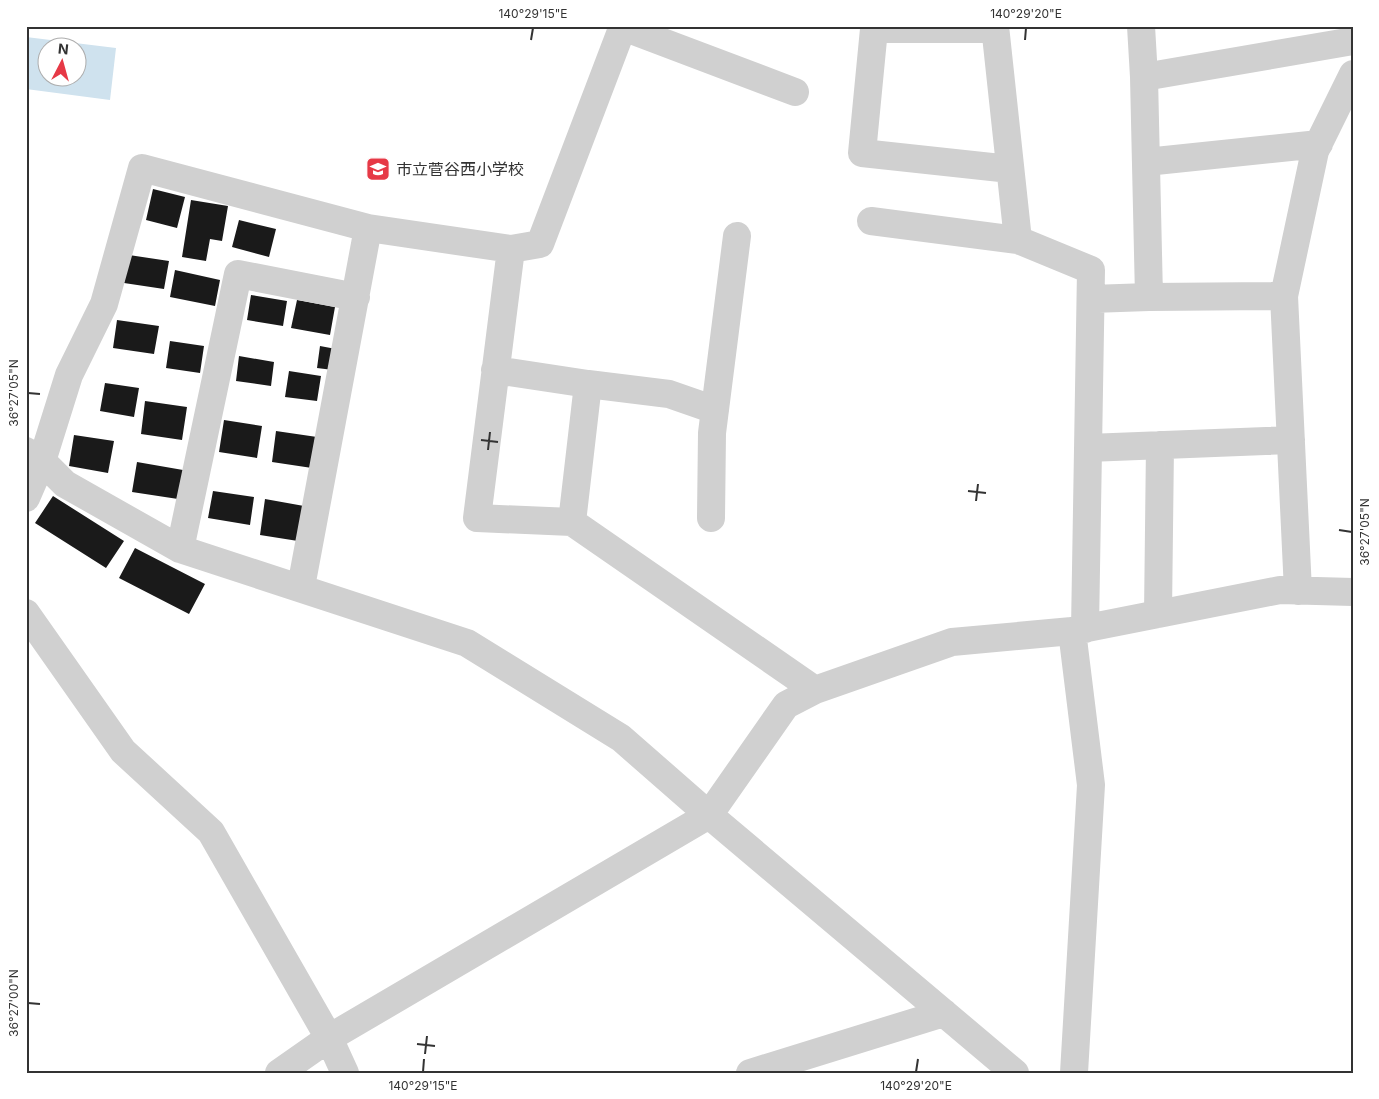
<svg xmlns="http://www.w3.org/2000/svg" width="1379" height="1099" font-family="Inter,'Noto Sans JP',sans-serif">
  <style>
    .water { fill: #cfe2ee; fill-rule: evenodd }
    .building { fill: #1a1a1a }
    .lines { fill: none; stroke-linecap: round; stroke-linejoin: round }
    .minor { stroke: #d0d0d0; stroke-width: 28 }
    .ticks { fill: none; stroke: #333; stroke-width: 2 }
    .labels { text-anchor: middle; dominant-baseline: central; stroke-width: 5; stroke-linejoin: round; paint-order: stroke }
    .poi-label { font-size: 16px; fill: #333; stroke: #fff; text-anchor: start }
    .neatline { fill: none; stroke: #333; stroke-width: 2 }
    .ticks-label { font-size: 12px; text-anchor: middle; fill: #333 }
  </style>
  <rect width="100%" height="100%" fill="#fff"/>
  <!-- water -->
  <path class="water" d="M 26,37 L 116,48 L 110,100 L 26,89 ZM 48,48 L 78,48 L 78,78 L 48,78 Z"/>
  <!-- building -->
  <path class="building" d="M 153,189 L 185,197 L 177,228 L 146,220 Z
    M 191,200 L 228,206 L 222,241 L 210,239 L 206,261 L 182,257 Z
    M 239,220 L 276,229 L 269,257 L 232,247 Z
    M 129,255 L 169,261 L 164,289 L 124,283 Z
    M 175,270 L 220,280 L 215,306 L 170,297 Z
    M 251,295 L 287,301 L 283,326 L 247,320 Z
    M 297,300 L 335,307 L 330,335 L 291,328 Z
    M 117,320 L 159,326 L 154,354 L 113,348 Z
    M 170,341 L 204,346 L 200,373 L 166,368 Z
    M 320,346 L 336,349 L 333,370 L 317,368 Z
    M 239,356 L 274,362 L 271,386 L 236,381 Z
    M 289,371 L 321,376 L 317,401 L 285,397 Z
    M 105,383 L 139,388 L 134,417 L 100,411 Z
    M 145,401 L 187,407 L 182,440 L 141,434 Z
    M 224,420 L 262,426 L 257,458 L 219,452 Z
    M 276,431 L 317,437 L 312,468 L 272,462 Z
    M 74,435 L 114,441 L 108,473 L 69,466 Z
    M 137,462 L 183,470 L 178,499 L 132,492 Z
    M 213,491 L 254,497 L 250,525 L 208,518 Z
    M 53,496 L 124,541 L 106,568 L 35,523 Z
    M 265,499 L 304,506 L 298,541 L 260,535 Z
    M 135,548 L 205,584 L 189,614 L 119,578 Z"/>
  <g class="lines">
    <!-- minor -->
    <path class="minor" d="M 995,26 L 1018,240
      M 1141,26 L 1144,77 L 1353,41
      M 623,27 L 795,92
      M 995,29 L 874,29 L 862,153 L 1010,169
      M 1144,77 L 1149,297 L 1284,296
      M 1146,162 L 1319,144
      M 871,221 L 1018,240 L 1091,270 L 1085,629
      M 1091,299 L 1149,297
      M 495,370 L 588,384 L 572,522 L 477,518 L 511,249
      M 588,384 L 669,394 L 715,410
      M 1088,448 L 1291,440
      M 26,451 L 42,461 L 65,484 L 180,549 L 467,643 L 621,738 L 709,815 L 1015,1073
      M 26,498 L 42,461 L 69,375 L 104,304 L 142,168 L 368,228 L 511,249 L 540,244 L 623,26
      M 711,518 L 712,433 L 737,236
      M 572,522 L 815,690
      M 180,549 L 238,274 L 356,297
      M 301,587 L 368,228
      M 1298,591 L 1284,296 L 1315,151 L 1353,74
      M 26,613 L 123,751 L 211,832 L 329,1038 L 345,1073
      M 1158,614 L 1160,445
      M 1072,631 L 1091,785 L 1074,1073
      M 279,1073 L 329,1038 L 709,815 L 786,705 L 815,690 L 952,642 L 1072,631 L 1280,590 L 1353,592
      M 750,1073 L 944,1013"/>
  </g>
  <!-- ticks -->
  <path class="ticks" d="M 531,40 L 533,28M 1025,40 L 1026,28M 28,393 L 40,394M 481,440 L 498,442M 488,450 L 490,432M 968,491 L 986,493M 976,501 L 978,484M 1339,530 L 1352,532M 28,1003 L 40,1004M 417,1044 L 435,1046M 425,1054 L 427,1036M 423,1072 L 424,1059M 916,1072 L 918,1059"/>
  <!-- icons -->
  <defs>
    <g id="school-square" transform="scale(1.25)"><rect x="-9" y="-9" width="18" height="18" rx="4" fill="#e63946" stroke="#fff"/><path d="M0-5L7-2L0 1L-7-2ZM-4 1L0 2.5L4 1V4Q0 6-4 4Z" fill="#fff"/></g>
  </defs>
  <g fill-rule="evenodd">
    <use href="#school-square" x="378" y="169"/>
  </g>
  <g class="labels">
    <!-- poi labels -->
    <g class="poi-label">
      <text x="396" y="169">市立菅谷西小学校</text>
    </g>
  </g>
  <!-- border -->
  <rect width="1379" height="1099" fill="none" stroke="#ffffff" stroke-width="55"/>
  <!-- north arrow -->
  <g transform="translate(62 62) rotate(6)"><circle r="24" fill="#ffffff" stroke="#adadad"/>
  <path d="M0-4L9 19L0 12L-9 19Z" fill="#e63946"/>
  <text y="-8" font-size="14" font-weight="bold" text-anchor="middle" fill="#333333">N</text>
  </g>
  <rect x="28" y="28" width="1324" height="1044" class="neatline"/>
  <g class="ticks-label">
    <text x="533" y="18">140°29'15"E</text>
    <text x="1026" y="18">140°29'20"E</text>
    <text transform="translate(14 393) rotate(-90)" y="4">36°27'05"N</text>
    <text transform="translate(1365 532) rotate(-90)" y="4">36°27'05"N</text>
    <text transform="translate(14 1003) rotate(-90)" y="4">36°27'00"N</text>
    <text x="423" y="1090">140°29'15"E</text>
    <text x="916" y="1090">140°29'20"E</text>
  </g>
</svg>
